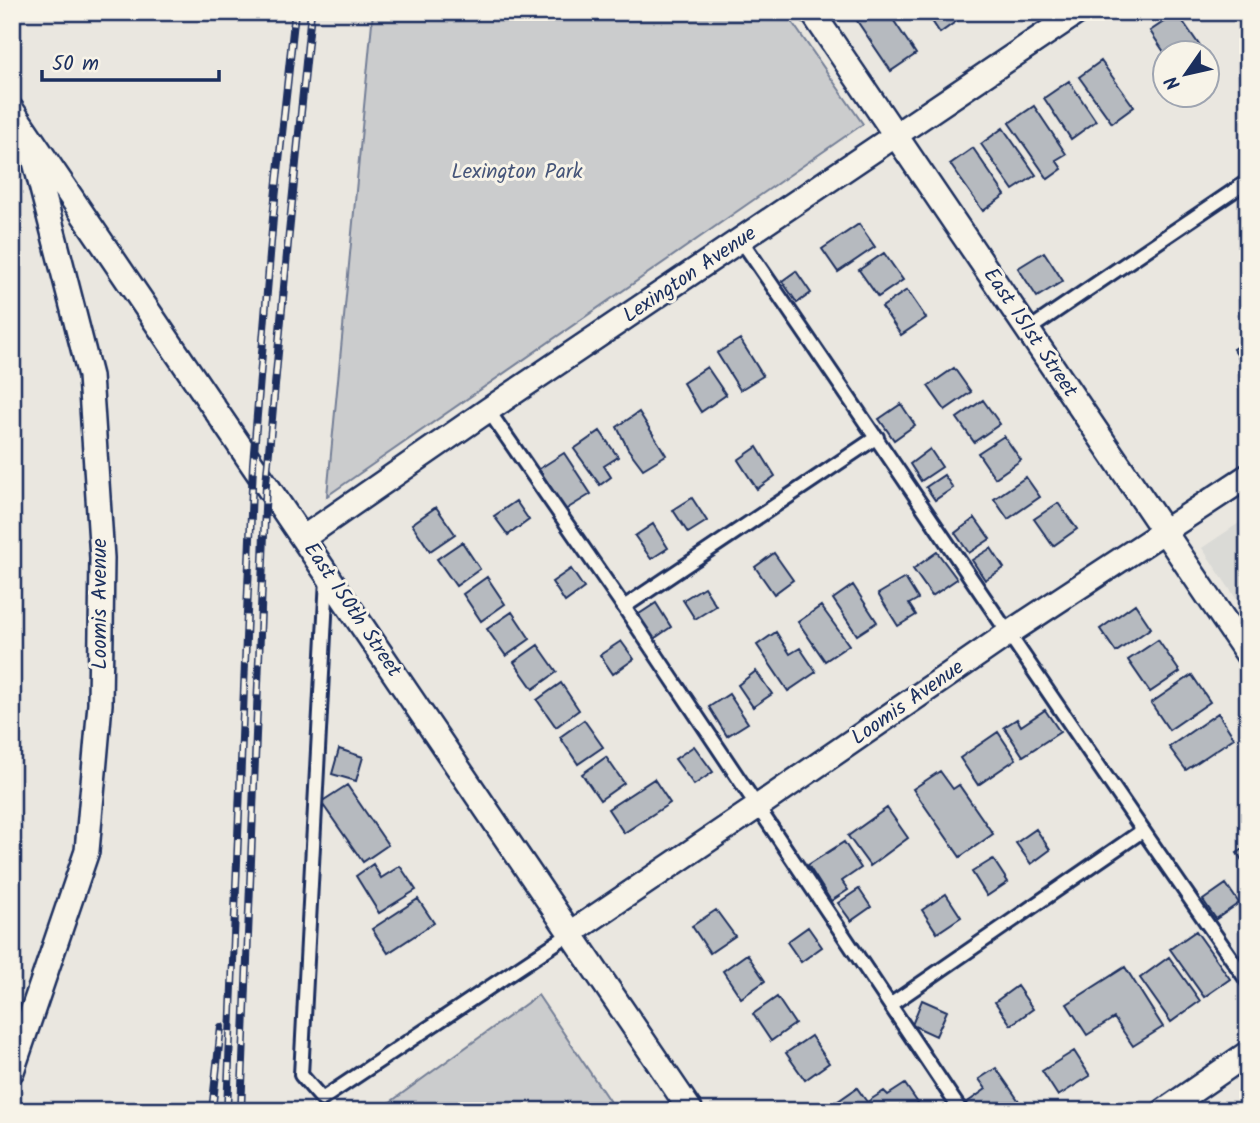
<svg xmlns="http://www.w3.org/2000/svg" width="1260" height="1123" font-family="Kalam,sans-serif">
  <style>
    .built { fill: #dadad6 }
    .green { fill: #cbcccd; stroke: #737e96; stroke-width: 2 }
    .building { fill: #b6babf; stroke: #1b2f5e; stroke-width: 2 }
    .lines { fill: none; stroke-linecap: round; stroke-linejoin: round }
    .service-casing { stroke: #1b2f5e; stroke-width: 18 }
    .minor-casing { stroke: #1b2f5e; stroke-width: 28 }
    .service { stroke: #f7f3e8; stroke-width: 12 }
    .minor { stroke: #f7f3e8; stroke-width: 23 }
    .rail-casing { stroke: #1b2f5e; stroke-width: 8 }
    .rail { stroke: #f7f3e8; stroke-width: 5; stroke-dasharray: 16; stroke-linecap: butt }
    .labels { text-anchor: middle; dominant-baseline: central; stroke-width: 6; stroke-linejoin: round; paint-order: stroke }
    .park-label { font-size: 21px; fill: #47567a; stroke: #f7f3e8 }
    .street-label { font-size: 21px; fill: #1b2f5e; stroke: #f7f3e8 }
  </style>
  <rect width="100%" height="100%" fill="#eae7e0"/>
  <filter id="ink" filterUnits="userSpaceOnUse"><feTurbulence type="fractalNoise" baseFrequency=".0143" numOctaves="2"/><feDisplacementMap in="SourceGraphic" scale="14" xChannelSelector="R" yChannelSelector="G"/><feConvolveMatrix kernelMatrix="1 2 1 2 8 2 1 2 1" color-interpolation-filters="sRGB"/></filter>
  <g filter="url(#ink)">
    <!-- built -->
    <path class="built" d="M 1248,517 L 1248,616 L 1202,548 Z"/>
    <!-- green -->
    <path class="green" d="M 373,12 L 785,12 L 863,124 L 327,496 Z
      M 538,995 L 616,1111 L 378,1111 Z"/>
    <!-- building -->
    <path class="building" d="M 851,12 L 888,12 L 916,54 L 891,71 Z
      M 926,12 L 963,12 L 965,15 L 940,33 Z
      M 1177,13 L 1204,52 L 1166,52 L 1166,55 L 1150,31 Z
      M 1101,61 L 1134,107 L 1112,123 L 1079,77 Z
      M 1069,81 L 1096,121 L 1071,139 L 1044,98 Z
      M 1034,106 L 1066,154 L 1056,160 L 1062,169 L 1048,179 L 1009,123 Z
      M 1003,128 L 1036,175 L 1013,190 L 981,144 Z
      M 973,148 L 1005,195 L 983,211 L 950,164 Z
      M 859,224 L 875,247 L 838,272 L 822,249 Z
      M 1044,252 L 1063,281 L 1037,297 L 1018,268 Z
      M 884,253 L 903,280 L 878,297 L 859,270 Z
      M 796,271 L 811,293 L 797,303 L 782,281 Z
      M 907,290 L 926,318 L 901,335 L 882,307 Z
      M 740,339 L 763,376 L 740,390 L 717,353 Z
      M 1248,339 L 1248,370 L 1233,349 Z
      M 707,367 L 726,395 L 701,412 L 683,383 Z
      M 954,368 L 971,392 L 945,410 L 928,386 Z
      M 983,400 L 1000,424 L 974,442 L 957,418 Z
      M 901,404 L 915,425 L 894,440 L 879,419 Z
      M 639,412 L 666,455 L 643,469 L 628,449 L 617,427 Z
      M 600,431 L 618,457 L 604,466 L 611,477 L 600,485 L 574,449 Z
      M 1004,436 L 1021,460 L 995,478 L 978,453 Z
      M 757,447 L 775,476 L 757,489 L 738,460 Z
      M 930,449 L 942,467 L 921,481 L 910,464 Z
      M 564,453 L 591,494 L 565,510 L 539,469 Z
      M 944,475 L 953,488 L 935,500 L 926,487 Z
      M 1026,477 L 1040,497 L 1008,519 L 994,499 Z
      M 692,498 L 707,521 L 688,533 L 673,510 Z
      M 516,501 L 529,520 L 508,535 L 494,516 Z
      M 1058,503 L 1077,529 L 1053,546 L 1034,519 Z
      M 436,507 L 455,534 L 430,551 L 412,524 Z
      M 975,518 L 990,539 L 969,553 L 955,533 Z
      M 653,524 L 668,548 L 651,559 L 635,536 Z
      M 462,542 L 480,569 L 456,586 L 437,559 Z
      M 991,548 L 1004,568 L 985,580 L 972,560 Z
      M 937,552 L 957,579 L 932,596 L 913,569 Z
      M 774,553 L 793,580 L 774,594 L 755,567 Z
      M 571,569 L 584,588 L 565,602 L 552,582 Z
      M 487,577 L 505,604 L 481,621 L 463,594 Z
      M 905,578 L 918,599 L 909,604 L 916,615 L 898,626 L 878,594 Z
      M 853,585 L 877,622 L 857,635 L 833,599 Z
      M 704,587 L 716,606 L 695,619 L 683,600 Z
      M 656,603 L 671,627 L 652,640 L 636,616 Z
      M 1135,604 L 1151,628 L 1116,652 L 1100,629 Z
      M 821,606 L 849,645 L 825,661 L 798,622 Z
      M 512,612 L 530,639 L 506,656 L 487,629 Z
      M 776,632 L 790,654 L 800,648 L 816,672 L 788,691 L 757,645 Z
      M 1158,640 L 1180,672 L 1150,692 L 1128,660 Z
      M 621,641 L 634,659 L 613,674 L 600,655 Z
      M 538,645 L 557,672 L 533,689 L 514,662 Z
      M 756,671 L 772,694 L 753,707 L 738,685 Z
      M 1192,675 L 1210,702 L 1169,730 L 1151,703 Z
      M 561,683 L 579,710 L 556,727 L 537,700 Z
      M 729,694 L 748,723 L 727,736 L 709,707 Z
      M 1045,710 L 1060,732 L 1023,756 L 1004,727 L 1017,719 L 1021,726 Z
      M 1218,713 L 1234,738 L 1186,770 L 1169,747 Z
      M 584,720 L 603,747 L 578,764 L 560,737 Z
      M 998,732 L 1016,759 L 978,785 L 960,758 Z
      M 694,746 L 713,772 L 694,785 L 675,759 Z
      M 339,749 L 363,757 L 356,781 L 332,774 Z
      M 606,757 L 624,783 L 600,800 L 582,774 Z
      M 940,771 L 953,789 L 959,785 L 993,834 L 960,857 L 913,789 Z
      M 654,779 L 670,803 L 624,833 L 608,809 Z
      M 347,785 L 388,845 L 363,862 L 321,802 Z
      M 887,808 L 908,838 L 870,866 L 848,836 Z
      M 1036,829 L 1050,850 L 1031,864 L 1016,843 Z
      M 844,842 L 861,868 L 842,881 L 848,890 L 831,901 L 808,865 Z
      M 1248,846 L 1248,869 L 1237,853 Z
      M 993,859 L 1008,882 L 987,896 L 972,872 Z
      M 373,864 L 381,878 L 400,866 L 416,890 L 379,913 L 356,876 Z
      M 1226,884 L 1239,903 L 1216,919 L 1203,900 Z
      M 859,889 L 871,907 L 851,921 L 838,903 Z
      M 946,894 L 961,917 L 937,933 L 922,910 Z
      M 418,899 L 434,923 L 388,953 L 372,929 Z
      M 716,910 L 735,936 L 710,953 L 692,926 Z
      M 808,927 L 822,947 L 801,962 L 787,942 Z
      M 1196,931 L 1230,979 L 1204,997 L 1170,949 Z
      M 747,954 L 765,981 L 741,998 L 723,971 Z
      M 1169,957 L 1200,1001 L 1171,1022 L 1140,978 Z
      M 1125,967 L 1163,1027 L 1133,1046 L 1114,1018 L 1087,1035 L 1067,1004 Z
      M 1017,986 L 1033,1009 L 1011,1025 L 995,1002 Z
      M 777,997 L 795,1024 L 771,1041 L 753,1014 Z
      M 922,1000 L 947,1011 L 936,1036 L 912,1025 Z
      M 811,1036 L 829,1063 L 805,1080 L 786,1053 Z
      M 1074,1051 L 1090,1076 L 1058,1096 L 1042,1071 Z
      M 996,1068 L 1023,1107 L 1017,1111 L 970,1111 L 965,1104 L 986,1089 L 979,1079 Z
      M 905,1084 L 920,1106 L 912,1111 L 835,1111 L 831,1106 L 857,1088 L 867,1102 L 884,1091 L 888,1095 Z"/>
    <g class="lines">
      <!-- service casing -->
      <g class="service-casing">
        <path id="service" d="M 741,240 C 911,487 1076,737 1248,982
          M 1028,330 L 1248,181
          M 488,410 L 624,607 L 961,1111
          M 327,578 L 301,1075 L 322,1099 L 571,933
          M 624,607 L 877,437
          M 890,1005 L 1142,831"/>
      </g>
      <!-- minor casing -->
      <g class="minor-casing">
        <path id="minor" d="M 812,12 L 1248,655
          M 12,110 L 691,1111
          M 303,538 L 488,410 L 1078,12
          M 571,933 L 757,807 L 1009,633 L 1248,476
          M 12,1071 L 87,851 L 100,704 L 102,558 L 90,376 L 32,150
          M 1164,1111 L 1248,1053"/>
      </g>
      <!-- service -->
      <use href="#service" class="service"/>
      <!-- minor -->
      <use href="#minor" class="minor"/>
      <!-- rail casing -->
      <g class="rail-casing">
        <path id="rail" d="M 212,1111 L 221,1027
          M 227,1111 L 253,464 L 273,218 L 295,12
          M 241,1111 L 266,484 L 288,243 L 311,12"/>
      </g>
      <!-- rail -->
      <use href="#rail" class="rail"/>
    </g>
  </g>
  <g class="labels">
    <!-- park labels -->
    <g class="park-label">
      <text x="517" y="172">Lexington Park</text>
    </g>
    <!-- street labels -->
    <g class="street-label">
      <text transform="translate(690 275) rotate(-34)">Lexington Avenue</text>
      <text transform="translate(1030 333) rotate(56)">East 151st Street</text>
      <text transform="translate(100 604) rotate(-90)">Loomis Avenue</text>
      <text transform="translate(352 610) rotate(56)">East 150th Street</text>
      <text transform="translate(908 703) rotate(-35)">Loomis Avenue</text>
    </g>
  </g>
  <!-- margin -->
  <rect width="1260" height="1123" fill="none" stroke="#f7f3e8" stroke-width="42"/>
  <rect x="21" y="21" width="1218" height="1081" fill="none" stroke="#1b2f5e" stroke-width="2.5" filter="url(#ink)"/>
  <!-- north arrow -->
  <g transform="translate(1186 74) rotate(236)"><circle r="33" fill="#f7f3e8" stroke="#9fa5b1" stroke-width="2"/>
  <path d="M0-5L12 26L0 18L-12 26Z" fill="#1b2f5e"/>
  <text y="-10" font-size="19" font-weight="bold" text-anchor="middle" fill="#1b2f5e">N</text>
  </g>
  <!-- scale -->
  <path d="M42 70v10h177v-10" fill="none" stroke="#1b2f5e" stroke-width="3.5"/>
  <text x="52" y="70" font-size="21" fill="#1b2f5e" stroke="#f7f3e8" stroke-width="5" paint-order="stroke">50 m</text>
</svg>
